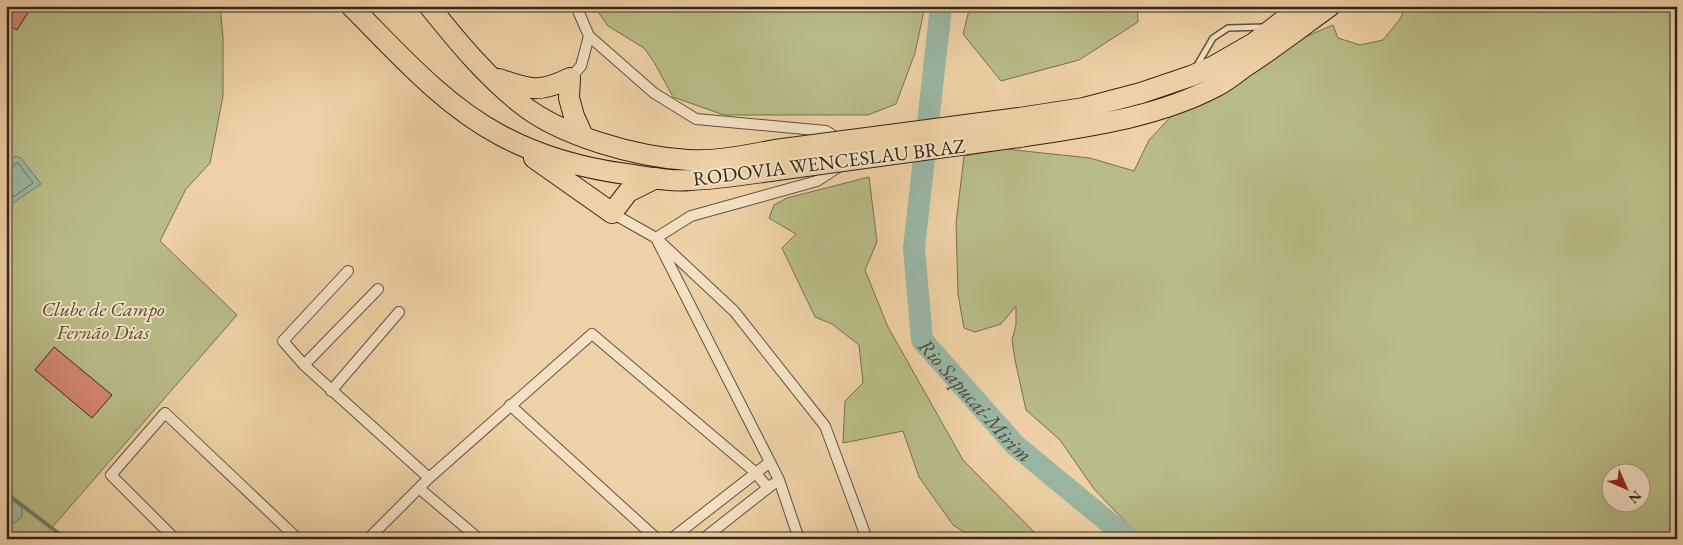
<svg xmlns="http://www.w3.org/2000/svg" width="1683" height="545" font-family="'EB Garamond',serif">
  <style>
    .green { fill: #b9bc87; stroke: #767150; fill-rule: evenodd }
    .water { fill: #9ab7a4; stroke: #717d6c }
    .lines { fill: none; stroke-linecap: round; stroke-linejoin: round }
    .shore { stroke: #666e5e; stroke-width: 1 }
    .stream { stroke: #717d6c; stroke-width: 4 }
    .river { stroke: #9ab7a4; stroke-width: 22 }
    .building { fill: #d58673; stroke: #332618 }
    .lane-casing { stroke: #62513c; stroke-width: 8 }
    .street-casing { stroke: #62513c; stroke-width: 12 }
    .highway-casing { stroke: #332618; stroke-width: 22 }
    .lane { stroke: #f4e1c5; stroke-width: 5 }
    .street { stroke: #f4e1c5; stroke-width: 10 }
    .highway { stroke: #eed1a6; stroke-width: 20 }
    .highway-bridge-casing { stroke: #332618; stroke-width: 22; stroke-linecap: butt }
    .highway-bridge { stroke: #eed1a6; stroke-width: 20 }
    .labels { text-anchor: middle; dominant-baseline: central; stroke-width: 4; stroke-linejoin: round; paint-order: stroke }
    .street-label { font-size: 20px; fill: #332618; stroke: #f4e1c5 }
    .park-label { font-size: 20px; font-style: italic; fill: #544c34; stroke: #f4e1c5 }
    .water-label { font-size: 21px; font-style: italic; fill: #4d4a3b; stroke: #f4e1c5 }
  </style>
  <rect width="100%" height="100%" fill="#eed1a6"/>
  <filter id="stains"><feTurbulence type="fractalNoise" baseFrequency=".004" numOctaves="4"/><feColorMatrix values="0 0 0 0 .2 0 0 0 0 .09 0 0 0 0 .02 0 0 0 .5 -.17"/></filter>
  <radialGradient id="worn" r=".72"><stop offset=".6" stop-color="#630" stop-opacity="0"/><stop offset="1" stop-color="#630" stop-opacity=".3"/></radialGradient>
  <!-- green -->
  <path class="green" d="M 6,6 L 220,6 L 223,37 L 223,96 L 210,163 L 186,189 L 160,241 L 237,315 L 42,539 L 6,539 Z
    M 594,6 L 925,6 L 915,53 L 896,104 L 868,115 L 724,115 L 673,97 L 654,62 L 644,48 L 608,26 Z
    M 970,6 L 1137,6 L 1138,22 L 1079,60 L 1001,81 L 963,34 Z
    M 1406,6 L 1677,6 L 1677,539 L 1155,539 L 1135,532 L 1094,489 L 1060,440 L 1026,410 L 1015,360 L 1012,340 L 1016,325 L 1016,306 L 1001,324 L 975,332 L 964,328 L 958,294 L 956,223 L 964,156 L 1005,149 L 1090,158 L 1134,171 L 1149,140 L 1178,109 L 1291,43 L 1333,25 L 1338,38 L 1360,45 L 1383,40 L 1400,19 ZM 1610,472 L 1640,472 L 1640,502 L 1610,502 Z
    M 869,177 L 877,242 L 865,270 L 888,327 L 963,460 L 1041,539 L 974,538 L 953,525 L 919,477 L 903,431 L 843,443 L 845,401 L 863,383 L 859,345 L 832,324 L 815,317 L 782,248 L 796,234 L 769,218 L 774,205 L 787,198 Z"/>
  <!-- water -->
  <path class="water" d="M 15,156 L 21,158 L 41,184 L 13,203 L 6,201 L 6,167 Z
    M 6,495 L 22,508 L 22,517 L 10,526 L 6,526 Z"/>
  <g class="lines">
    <!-- shore -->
    <path class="shore" d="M 6,170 L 11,169 L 16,163 L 18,163 L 33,183 L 13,197 L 6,196"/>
    <!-- stream -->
    <path class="stream" d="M 6,493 L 66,539"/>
    <!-- river -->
    <path class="river" id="s1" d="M 941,6 L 914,248 L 922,340 L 1015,445 L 1129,539"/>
  </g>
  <!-- building -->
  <path class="building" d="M 6,6 L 32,6 L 17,30 L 6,24 Z
    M 54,347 L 112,395 L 92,418 L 35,370 Z"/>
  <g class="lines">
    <!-- lane casing -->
    <g class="lane-casing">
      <path id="lane" d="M 1196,67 L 1213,38 L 1228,28 L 1265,27"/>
    </g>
    <!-- street casing -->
    <g class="street-casing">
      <path id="street" d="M 589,36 L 654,93 L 696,119 L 826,131 L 837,138 L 839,141
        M 570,78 L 581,66 L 589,36 L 576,6
        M 612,213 L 656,238 L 734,311 L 825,426 L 867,539
        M 348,271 L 283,341 L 304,365 L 429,478
        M 304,365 L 378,289
        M 331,391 L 399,312
        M 510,405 L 657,539
        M 420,489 L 479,539
        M 175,539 L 111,475 L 165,413 L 298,539
        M 368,539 L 429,478 L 592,334 L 755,472 L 768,488
        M 671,539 L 770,462
        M 703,539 L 773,484
        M 799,539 L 779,480 L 770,462 L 656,238 L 691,216 L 817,181 L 840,166"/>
    </g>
    <!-- highway casing -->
    <g class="highway-casing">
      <path id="highway" d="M 351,6 C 397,52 442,104 500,135 C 539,156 582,168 626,174 C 647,177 669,182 690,180 C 719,179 748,174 777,170
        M 429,6 C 457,41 485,75 520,103 C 560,136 637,157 688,160 C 717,162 747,155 775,150
        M 570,78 L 569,98 L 574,116 L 583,136
        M 499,79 C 530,90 540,93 570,78
        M 1019,118 L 1084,108 L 1141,93 L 1191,76 L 1214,66 L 1254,43 L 1302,6
        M 1020,137 C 1084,127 1156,118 1215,87 C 1225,82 1234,75 1243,68 C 1273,49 1301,27 1330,6
        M 534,158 L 612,213 L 628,192 L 656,178"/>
    </g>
    <!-- lane -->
    <use href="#lane" class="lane"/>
    <!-- street -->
    <use href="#street" class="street"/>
    <!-- highway -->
    <use href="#highway" class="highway"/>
    <!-- highway-bridge casing -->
    <g class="highway-bridge-casing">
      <path id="highway-bridge" d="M 775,150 L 1019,118
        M 777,170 L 1020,137"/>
    </g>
    <!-- highway-bridge -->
    <use href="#highway-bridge" class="highway-bridge"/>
  </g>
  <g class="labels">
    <!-- street labels -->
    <g class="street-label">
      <text transform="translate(829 162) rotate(-7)">RODOVIA WENCESLAU BRAZ</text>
    </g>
    <!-- park labels -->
    <g class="park-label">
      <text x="103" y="309">Clube de Campo<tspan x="103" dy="23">Fernão Dias</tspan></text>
    </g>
    <!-- water labels -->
    <g class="water-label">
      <text stroke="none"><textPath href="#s1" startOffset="416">Rio Sapucaí-Mirim</textPath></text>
    </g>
  </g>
  <!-- margin -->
  <rect width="1683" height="545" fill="none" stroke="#eed1a6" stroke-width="25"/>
  <rect x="8" y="8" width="1668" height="530" fill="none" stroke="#332618" stroke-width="2.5"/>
  <rect x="12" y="12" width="1658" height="520" fill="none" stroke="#332618"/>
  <!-- north arrow -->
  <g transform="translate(1626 488) rotate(135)"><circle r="24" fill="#f4e1c5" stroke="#a79680"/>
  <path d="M0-4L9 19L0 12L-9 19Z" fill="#8f2418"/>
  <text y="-8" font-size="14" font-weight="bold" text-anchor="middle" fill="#332618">N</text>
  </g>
  <rect width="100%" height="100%" filter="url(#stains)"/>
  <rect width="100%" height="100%" fill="url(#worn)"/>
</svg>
